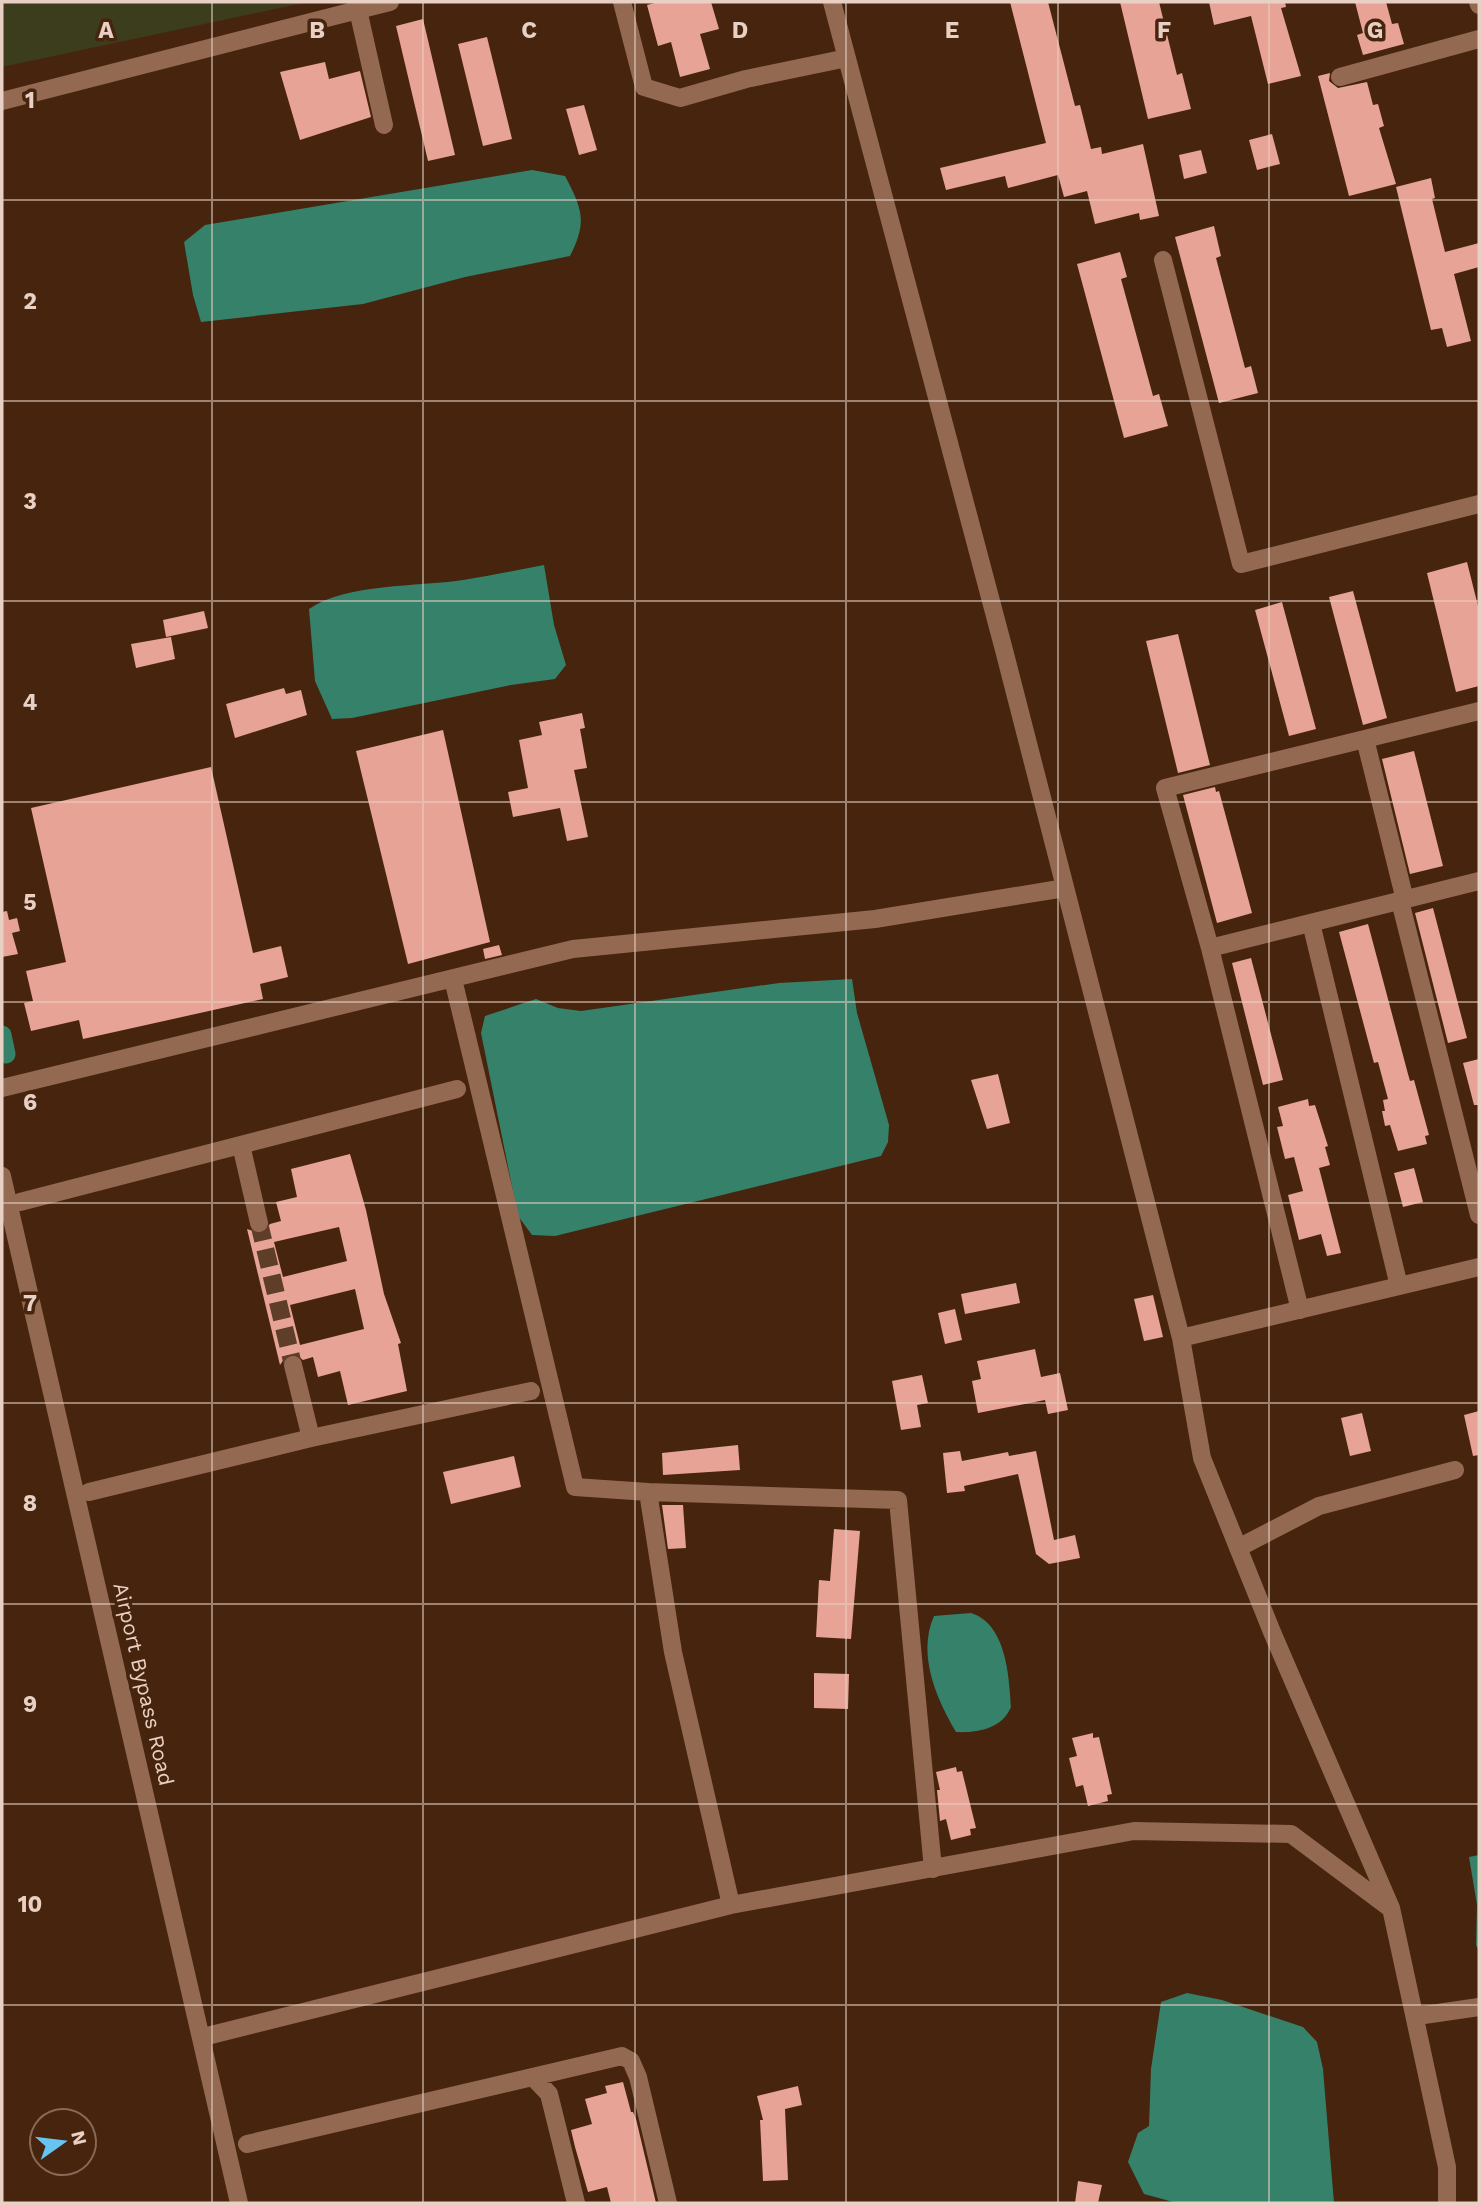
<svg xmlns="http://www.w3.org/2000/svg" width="1481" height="2205" font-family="'Work Sans',sans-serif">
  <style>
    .green { fill: #3c3d1c }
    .water { fill: #35816a }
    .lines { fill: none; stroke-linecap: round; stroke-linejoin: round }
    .canal { stroke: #35816a; stroke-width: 19 }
    .building { fill: #e7a396; fill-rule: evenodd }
    .minor-tunnel { stroke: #5f3e29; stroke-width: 18; stroke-dasharray: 18 9; stroke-linecap: butt }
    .minor { stroke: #936951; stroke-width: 18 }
    .grid { fill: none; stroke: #e8d1c4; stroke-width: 2; stroke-opacity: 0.55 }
    .labels { text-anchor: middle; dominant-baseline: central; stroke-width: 7; stroke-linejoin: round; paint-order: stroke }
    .street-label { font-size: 21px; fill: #e8d1c4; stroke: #47240e }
    .grid-label { font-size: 23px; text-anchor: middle; font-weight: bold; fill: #e8d1c4; stroke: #47240e; stroke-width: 7; stroke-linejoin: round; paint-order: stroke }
  </style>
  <rect width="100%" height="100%" fill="#47240e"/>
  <!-- green -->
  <path class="green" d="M 2,2 L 308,2 L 2,67 Z"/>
  <!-- water -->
  <path class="water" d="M 532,170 L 565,176 C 583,210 587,222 570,256 L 465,277 L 363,304 L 201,322 L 193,295 L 184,242 L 205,225 Z
    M 544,565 L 554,625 L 566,665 L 555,679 L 511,685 L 352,718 L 332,719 L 315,681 L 309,609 C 347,583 417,587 463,580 C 490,576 517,570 544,565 Z
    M 852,979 L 857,1013 L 889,1125 L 888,1142 L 881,1156 L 555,1236 L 532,1235 L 518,1216 L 481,1033 L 485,1016 L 536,999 L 558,1008 L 581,1011 L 779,983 Z
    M 971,1613 C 1006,1624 1009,1675 1011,1707 C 1002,1729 977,1733 956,1732 C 936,1698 917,1654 934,1616 Z
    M 1479,1855 L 1479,1951 L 1476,1945 L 1477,1905 L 1469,1857 Z
    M 1187,1993 L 1222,2000 L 1303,2027 L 1317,2042 L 1323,2069 L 1334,2203 L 1177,2203 L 1144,2194 L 1128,2162 L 1138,2133 L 1149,2126 L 1151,2069 L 1161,2002 Z"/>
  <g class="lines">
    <!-- canal -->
    <path class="canal" d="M 2,1035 L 6,1054"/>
  </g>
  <!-- building -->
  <path class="building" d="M 658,2 L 711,2 L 719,29 L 700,34 L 710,69 L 680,77 L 671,42 L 658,46 L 647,5 Z
    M 1010,2 L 1048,2 L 1075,106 L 1080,105 L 1091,149 L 1101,147 L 1102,154 L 1143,144 L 1159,216 L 1140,220 L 1139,213 L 1095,224 L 1087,191 L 1064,197 L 1058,175 L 1008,188 L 1005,176 L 946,190 L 940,168 L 1046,143 Z
    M 1120,2 L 1159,2 L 1177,75 L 1182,73 L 1191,109 L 1148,119 Z
    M 1209,2 L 1285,2 L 1286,7 L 1281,8 L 1301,76 L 1268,84 L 1251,16 L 1214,25 Z
    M 1355,2 L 1386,2 L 1392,24 L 1398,23 L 1404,44 L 1363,55 L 1357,35 L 1363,33 Z
    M 423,19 L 455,155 L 428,161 L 396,26 Z
    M 487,37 L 512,139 L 483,146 L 458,44 Z
    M 325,62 L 329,79 L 360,71 L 371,117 L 300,140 L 280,72 Z
    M 1330,73 L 1329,81 L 1338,88 L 1367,82 L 1373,105 L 1378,104 L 1384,126 L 1379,128 L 1396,184 L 1349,196 L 1318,76 Z
    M 584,105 L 597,150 L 579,155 L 566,109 Z
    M 1272,134 L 1280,164 L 1257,170 L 1249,140 Z
    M 1201,150 L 1207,173 L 1184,179 L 1179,155 Z
    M 1431,178 L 1435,198 L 1432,199 L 1445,252 L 1479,243 L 1479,267 L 1454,274 L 1471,341 L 1447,347 L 1442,328 L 1431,330 L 1396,187 Z
    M 1214,226 L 1221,256 L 1216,258 L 1245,368 L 1251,366 L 1258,393 L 1219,403 L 1175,237 Z
    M 1120,252 L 1127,277 L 1121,279 L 1153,396 L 1159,394 L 1168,426 L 1124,438 L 1077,264 Z
    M 1467,562 L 1479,610 L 1479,686 L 1456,692 L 1427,573 Z
    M 1353,591 L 1387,718 L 1363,725 L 1329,597 Z
    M 1282,602 L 1316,729 L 1289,736 L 1255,610 Z
    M 204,611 L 208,628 L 166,637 L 163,620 Z
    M 1178,634 L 1210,765 L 1178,773 L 1146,641 Z
    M 171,637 L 175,659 L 136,668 L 131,644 Z
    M 284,688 L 286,694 L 301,690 L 307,715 L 235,738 L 226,704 Z
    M 582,713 L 585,728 L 580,729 L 587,768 L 574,770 L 588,837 L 567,841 L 560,808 L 513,817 L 508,792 L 528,788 L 519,740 L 542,735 L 539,722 Z
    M 443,730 L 490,942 L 408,964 L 356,751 Z
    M 1414,751 L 1443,866 L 1410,874 L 1382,759 Z
    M 211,767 L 253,953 L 281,946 L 288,977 L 260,984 L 263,999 L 83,1039 L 79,1020 L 31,1031 L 24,1003 L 33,1001 L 26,971 L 66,962 L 31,808 Z
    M 1215,787 L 1216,792 L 1219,791 L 1252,913 L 1217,923 L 1183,795 Z
    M 1433,908 L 1467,1038 L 1448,1043 L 1415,913 Z
    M 7,911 L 9,920 L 17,918 L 20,931 L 12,933 L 18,954 L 2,957 L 2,912 Z
    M 1368,924 L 1408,1074 L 1410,1081 L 1414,1080 L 1429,1135 L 1425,1136 L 1427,1144 L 1398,1151 L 1390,1125 L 1385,1126 L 1382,1111 L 1385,1111 L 1383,1100 L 1388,1099 L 1378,1062 L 1374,1063 L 1339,932 Z
    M 499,945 L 502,955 L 485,959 L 483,949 Z
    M 1251,958 L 1283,1080 L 1263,1085 L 1232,963 Z
    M 1479,1059 L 1479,1105 L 1474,1105 L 1463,1063 Z
    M 998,1074 L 1010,1123 L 987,1129 L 971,1080 Z
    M 1308,1099 L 1309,1106 L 1315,1105 L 1328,1146 L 1325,1147 L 1330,1165 L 1319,1168 L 1341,1253 L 1327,1256 L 1321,1234 L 1299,1240 L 1288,1195 L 1303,1191 L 1294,1157 L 1285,1159 L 1277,1127 L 1283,1126 L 1278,1107 Z
    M 350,1154 L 366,1210 L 384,1294 L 401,1343 L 398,1344 L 407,1391 L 348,1405 L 340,1371 L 318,1377 L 313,1357 L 303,1360 L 295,1354 L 286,1356 L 280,1365 L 247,1229 L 262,1234 L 270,1224 L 281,1221 L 276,1202 L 297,1197 L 291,1169 ZM 339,1227 L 347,1261 L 283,1277 L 274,1242 ZM 355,1289 L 364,1329 L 300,1345 L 290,1305 Z
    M 1414,1168 L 1423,1202 L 1403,1207 L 1394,1173 Z
    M 1016,1283 L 1020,1303 L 965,1314 L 961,1294 Z
    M 1153,1295 L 1163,1337 L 1144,1341 L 1134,1299 Z
    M 955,1309 L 962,1340 L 945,1344 L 938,1313 Z
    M 1035,1349 L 1041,1377 L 1060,1373 L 1068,1410 L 1048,1414 L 1045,1400 L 978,1413 L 972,1381 L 981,1379 L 977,1361 Z
    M 922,1375 L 928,1403 L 917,1405 L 921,1427 L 901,1430 L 892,1381 Z
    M 1479,1411 L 1479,1455 L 1473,1456 L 1464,1415 Z
    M 1362,1413 L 1371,1451 L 1350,1456 L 1341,1418 Z
    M 738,1445 L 740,1470 L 663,1475 L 662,1453 Z
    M 960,1451 L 962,1461 L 1008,1452 L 1009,1456 L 1036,1451 L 1054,1540 L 1075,1535 L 1080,1558 L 1049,1564 L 1036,1554 L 1018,1474 L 964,1486 L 965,1491 L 947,1493 L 943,1453 Z
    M 514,1456 L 521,1487 L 451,1504 L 443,1472 Z
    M 662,1505 L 683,1505 L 686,1548 L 668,1549 Z
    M 834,1529 L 860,1531 L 851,1639 L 816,1637 L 819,1580 L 830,1581 Z
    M 814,1673 L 849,1674 L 848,1709 L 814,1708 Z
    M 1093,1733 L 1093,1738 L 1099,1737 L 1112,1794 L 1107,1795 L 1108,1801 L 1088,1806 L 1083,1785 L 1076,1787 L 1069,1758 L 1077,1756 L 1072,1738 Z
    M 956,1767 L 957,1772 L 962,1771 L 976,1828 L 970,1829 L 971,1835 L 951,1840 L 946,1819 L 940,1821 L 937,1790 L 940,1790 L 936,1772 Z
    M 623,2082 L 631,2112 L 633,2112 L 636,2119 L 656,2203 L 611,2203 L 607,2187 L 588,2192 L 575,2147 L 571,2130 L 592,2124 L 585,2099 L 607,2093 L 605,2086 Z
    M 798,2086 L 802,2105 L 785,2109 L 788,2180 L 763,2181 L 760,2120 L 763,2120 L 757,2096 Z
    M 1078,2181 L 1102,2185 L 1098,2203 L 1075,2203 Z"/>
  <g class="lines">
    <!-- minor-tunnel -->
    <path class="minor-tunnel" d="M 259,1223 L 293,1365"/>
    <!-- minor -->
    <path class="minor" d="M 622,2 L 644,87 L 680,98 L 746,79 L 847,58
      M 832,2 L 1004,650 L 1181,1338 L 1202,1458 L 1272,1632 L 1391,1908 L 1447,2167 L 1447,2203
      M 1478,2 L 1479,5
      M 1340,77 L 1479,39
      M 2,101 L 358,10 L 356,2
      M 384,125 L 358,10 L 390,2
      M 1163,260 L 1241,564 L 1479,504
      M 1365,739 L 1405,900
      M 1400,901 L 1479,1215
      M 1311,923 L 1399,1286
      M 1210,948 L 1479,881
      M 2,1088 L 573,949 L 875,919 L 1065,888
      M 241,1145 L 259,1223
      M 2,1176 L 239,2203
      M 20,1202 L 457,1089
      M 1300,1310 L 1210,948 L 1165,788 L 1479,711
      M 1181,1338 L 1479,1267
      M 293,1365 L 311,1438
      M 89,1492 L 311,1438 L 531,1391
      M 648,1492 L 898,1500 L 933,1869
      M 1238,1548 L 1319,1506 L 1455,1470
      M 731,1905 L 1134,1831 L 1291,1834 L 1390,1908
      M 1417,2016 L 1479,2007
      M 203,2037 L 731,1905 L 673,1652 L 648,1492 L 575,1487 L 453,979
      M 533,2077 L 549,2094 L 576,2203
      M 247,2144 L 622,2056 L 631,2061 L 638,2077 L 668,2203"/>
  </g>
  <!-- grid -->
  <path class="grid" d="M 212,2 L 212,2203M 423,2 L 423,2203M 635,2 L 635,2203M 846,2 L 846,2203M 1058,2 L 1058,2203M 1269,2 L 1269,2203M 2,200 L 1479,200M 2,401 L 1479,401M 2,601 L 1479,601M 2,802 L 1479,802M 2,1002 L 1479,1002M 2,1203 L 1479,1203M 2,1403 L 1479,1403M 2,1604 L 1479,1604M 2,1804 L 1479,1804M 2,2005 L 1479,2005"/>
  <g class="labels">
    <!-- street labels -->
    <g class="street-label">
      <text transform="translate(144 1684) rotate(77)">Airport Bypass Road</text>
    </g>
  </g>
  <g class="grid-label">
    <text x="106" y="38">A</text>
    <text x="317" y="38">B</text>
    <text x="529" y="38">C</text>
    <text x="740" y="38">D</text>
    <text x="952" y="38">E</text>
    <text x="1164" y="38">F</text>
    <text x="1375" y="38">G</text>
    <text x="30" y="108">1</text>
    <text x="30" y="309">2</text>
    <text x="30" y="509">3</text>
    <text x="30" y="710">4</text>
    <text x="30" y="910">5</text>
    <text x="30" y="1110">6</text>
    <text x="30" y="1311">7</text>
    <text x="30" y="1511">8</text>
    <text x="30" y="1712">9</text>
    <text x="30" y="1912">10</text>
  </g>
  <!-- border -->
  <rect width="1481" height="2205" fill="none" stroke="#e8d1c4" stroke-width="7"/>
  <!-- north arrow -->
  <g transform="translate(63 2142) rotate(76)"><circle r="33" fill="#47240e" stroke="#876957" stroke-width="2"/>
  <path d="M0-5L12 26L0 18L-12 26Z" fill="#67c4f0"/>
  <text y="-10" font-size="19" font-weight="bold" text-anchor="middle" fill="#e8d1c4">N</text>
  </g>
</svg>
